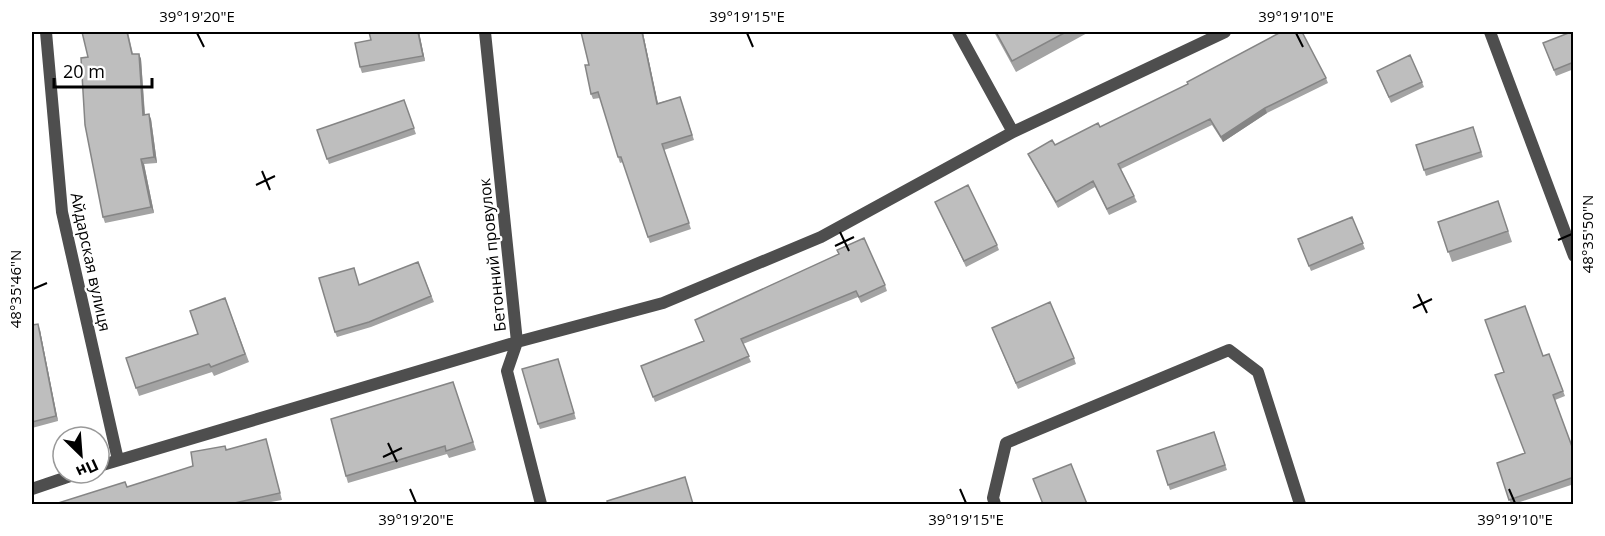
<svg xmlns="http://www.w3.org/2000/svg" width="1605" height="536" font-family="'Open Sans',sans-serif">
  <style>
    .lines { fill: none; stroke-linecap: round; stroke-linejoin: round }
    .minor { stroke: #4e4e4e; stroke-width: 12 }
    .wall { fill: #a3a3a3 }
    .shaded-wall { fill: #858585 }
    .building { fill: #bebebe; stroke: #858585; stroke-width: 1.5 }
    .ticks { fill: none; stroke: #000; stroke-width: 2 }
    .labels { text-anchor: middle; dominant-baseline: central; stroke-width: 4.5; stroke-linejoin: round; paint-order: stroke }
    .street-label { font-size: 16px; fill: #000; stroke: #fff }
    .neatline { fill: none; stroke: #000; stroke-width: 2 }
    .ticks-label { font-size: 15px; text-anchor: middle; fill: #000 }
  </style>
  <rect width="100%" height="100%" fill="#fff"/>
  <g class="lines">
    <!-- minor -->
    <path class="minor" d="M 46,32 L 62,212 L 118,460
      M 485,32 L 517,342 L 507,371 L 541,504
      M 958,32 L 1013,132
      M 1490,32 L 1574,256
      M 99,466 L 517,342 L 663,303 L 821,237 L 1013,132 L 1225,32
      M 32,489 L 79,473
      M 995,504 L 993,498 L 1006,443 L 1229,350 L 1258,372 L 1300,504"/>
  </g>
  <!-- wall -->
  <path class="wall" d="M 128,32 L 133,54 L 139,54 L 141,59 L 145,114 L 151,119 L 157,163 L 144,164 L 154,213 L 105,223 L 103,217 L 88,57 Z
    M 419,32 L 425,61 L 362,73 L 360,67 Z
    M 581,32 L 649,32 L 643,33 L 658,103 L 680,97 L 694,140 L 664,150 L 691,229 L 650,243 L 623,162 L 620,163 L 618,157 L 600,98 L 593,99 L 591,94 L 589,65 Z
    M 994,32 L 1089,32 L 1016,72 Z
    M 1574,32 L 1574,69 L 1556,76 L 1543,43 Z
    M 1377,71 L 1422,82 L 1424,87 L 1391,103 Z
    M 1326,78 L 1328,83 L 1267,113 L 1223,142 L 1212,125 L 1121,169 L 1137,202 L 1109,215 L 1095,187 L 1058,208 L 1031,159 L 1028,154 L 1055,145 L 1100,127 L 1188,85 L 1187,82 Z
    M 404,100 L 416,134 L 329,164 L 317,130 Z
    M 1473,127 L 1483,157 L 1426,176 L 1416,145 Z
    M 1498,201 L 1512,242 L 1452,262 L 1438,222 Z
    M 935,202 L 997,245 L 999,250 L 966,267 Z
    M 1352,217 L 1365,249 L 1311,271 L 1298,239 Z
    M 839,254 L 885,285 L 887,291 L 861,303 L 858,297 L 743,344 L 751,362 L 655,402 L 641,366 L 704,341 L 695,320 Z
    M 418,262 L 434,302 L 371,327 L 337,337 L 335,332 L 359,285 Z
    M 225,298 L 249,362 L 214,376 L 212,372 L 139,396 L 126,358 L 198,334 Z
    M 32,318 L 33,325 L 40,330 L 58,421 L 32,428 Z
    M 994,333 L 1074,358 L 1076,364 L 1018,389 Z
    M 1549,354 L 1565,396 L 1555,400 L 1574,452 L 1574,484 L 1514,504 L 1511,504 L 1497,463 L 1525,453 L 1543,356 Z
    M 558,359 L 576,419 L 540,429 L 538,424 Z
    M 453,382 L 476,450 L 449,458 L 447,454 L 348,483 L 346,476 Z
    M 1214,432 L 1227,470 L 1170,490 L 1157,451 Z
    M 266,439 L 282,500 L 260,504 L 58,504 L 127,487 L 193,466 L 225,446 L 227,450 Z"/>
  <!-- shaded-wall -->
  <path class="shaded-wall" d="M 418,32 L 419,32 L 425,61 L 423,56 Z
    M 642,32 L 643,33 L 659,109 L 657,104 Z
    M 139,54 L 141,59 L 145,120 L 143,115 Z
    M 1265,108 L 1267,113 L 1223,142 L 1221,137 Z
    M 149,114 L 151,119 L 157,163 L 154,157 Z
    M 141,159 L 144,164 L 154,213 L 151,207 Z
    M 38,324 L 40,330 L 58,421 L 56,416 Z"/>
  <!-- building -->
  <path class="building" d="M 82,32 L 127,32 L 132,54 L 139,54 L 143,115 L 149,114 L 154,157 L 141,159 L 151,207 L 103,217 L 85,125 L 81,58 L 88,57 Z
    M 369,32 L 418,32 L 423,56 L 360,67 L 355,43 L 371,40 Z
    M 581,32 L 642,32 L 657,104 L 680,97 L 692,135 L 662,144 L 689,223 L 648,237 L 621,157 L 618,157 L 598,92 L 591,94 L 585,65 L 589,65 Z
    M 996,32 L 1066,32 L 1012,61 Z
    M 1281,32 L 1302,32 L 1326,78 L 1265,108 L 1221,137 L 1210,119 L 1118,164 L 1134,196 L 1107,209 L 1093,181 L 1056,202 L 1028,154 L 1052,140 L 1055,145 L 1098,123 L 1100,127 L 1188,84 L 1187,82 Z
    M 1571,32 L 1574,32 L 1574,62 L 1554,70 L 1543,43 Z
    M 1410,55 L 1422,82 L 1389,97 L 1377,71 Z
    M 404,100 L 414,128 L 327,159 L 317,130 Z
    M 1473,127 L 1481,152 L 1424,170 L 1416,145 Z
    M 968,185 L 997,245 L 964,261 L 935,202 Z
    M 1498,201 L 1508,231 L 1448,252 L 1438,222 Z
    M 1352,217 L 1363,243 L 1309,266 L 1298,239 Z
    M 864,238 L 885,285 L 859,297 L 856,291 L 741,339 L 749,356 L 653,397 L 641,366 L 704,341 L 695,320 L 839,254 L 837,250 Z
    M 418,262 L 431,296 L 369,322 L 335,332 L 319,278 L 354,268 L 359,285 Z
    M 225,298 L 245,354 L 211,367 L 209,364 L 136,388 L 126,358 L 198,334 L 190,311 Z
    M 1050,302 L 1074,358 L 1016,383 L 992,328 Z
    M 1525,306 L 1543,356 L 1549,354 L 1563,391 L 1553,395 L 1574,452 L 1574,477 L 1509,500 L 1497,463 L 1525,453 L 1495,375 L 1504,372 L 1485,320 Z
    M 32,323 L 32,325 L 38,324 L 56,416 L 32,422 Z
    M 558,359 L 574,413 L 538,424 L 522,369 Z
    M 453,382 L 473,442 L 446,451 L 445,446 L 346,476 L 331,419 Z
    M 1214,432 L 1225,465 L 1168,485 L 1157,451 Z
    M 266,439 L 280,493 L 230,504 L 58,504 L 58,503 L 125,482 L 127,487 L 193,466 L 191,452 L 225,446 L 226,450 Z
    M 1071,464 L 1087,504 L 1043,504 L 1033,479 Z
    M 685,477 L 693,504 L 608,504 L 607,501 Z"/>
  <!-- ticks -->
  <path class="ticks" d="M 197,33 L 204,47M 747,33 L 753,47M 1296,33 L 1303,47M 262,171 L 270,190M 256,185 L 275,176M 840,232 L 849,251M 1558,240 L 1572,234M 835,246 L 854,237M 33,289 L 47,283M 1418,294 L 1427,313M 1413,308 L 1432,299M 388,443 L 397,462M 383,457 L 402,448M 410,489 L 416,503M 960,489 L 966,503M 1509,489 L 1515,503"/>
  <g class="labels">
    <!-- street labels -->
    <g class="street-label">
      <text transform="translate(492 255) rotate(-96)">Бетонний провулок</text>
      <text transform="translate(91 262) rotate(78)">Айдарская вулиця</text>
    </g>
  </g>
  <!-- border -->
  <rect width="1605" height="536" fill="none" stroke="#ffffff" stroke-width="66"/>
  <!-- north arrow -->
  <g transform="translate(81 455) rotate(155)"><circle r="28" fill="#ffffff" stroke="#999999" stroke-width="1.5"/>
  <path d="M0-4.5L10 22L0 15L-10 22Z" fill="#000000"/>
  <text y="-9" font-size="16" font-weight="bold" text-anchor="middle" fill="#000000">Пн</text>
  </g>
  <!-- scale -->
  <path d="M54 78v9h98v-9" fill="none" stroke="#000000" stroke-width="3"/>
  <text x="63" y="78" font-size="18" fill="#000000" stroke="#ffffff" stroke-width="4.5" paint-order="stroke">20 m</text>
  <rect x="33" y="33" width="1539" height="470" class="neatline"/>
  <g class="ticks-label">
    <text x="197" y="22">39°19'20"E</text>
    <text x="747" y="22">39°19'15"E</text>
    <text x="1296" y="22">39°19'10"E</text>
    <text transform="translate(1588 234) rotate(-90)" y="5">48°35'50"N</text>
    <text transform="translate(16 289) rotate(-90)" y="5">48°35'46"N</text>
    <text x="416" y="525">39°19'20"E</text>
    <text x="966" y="525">39°19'15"E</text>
    <text x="1515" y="525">39°19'10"E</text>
  </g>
</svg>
